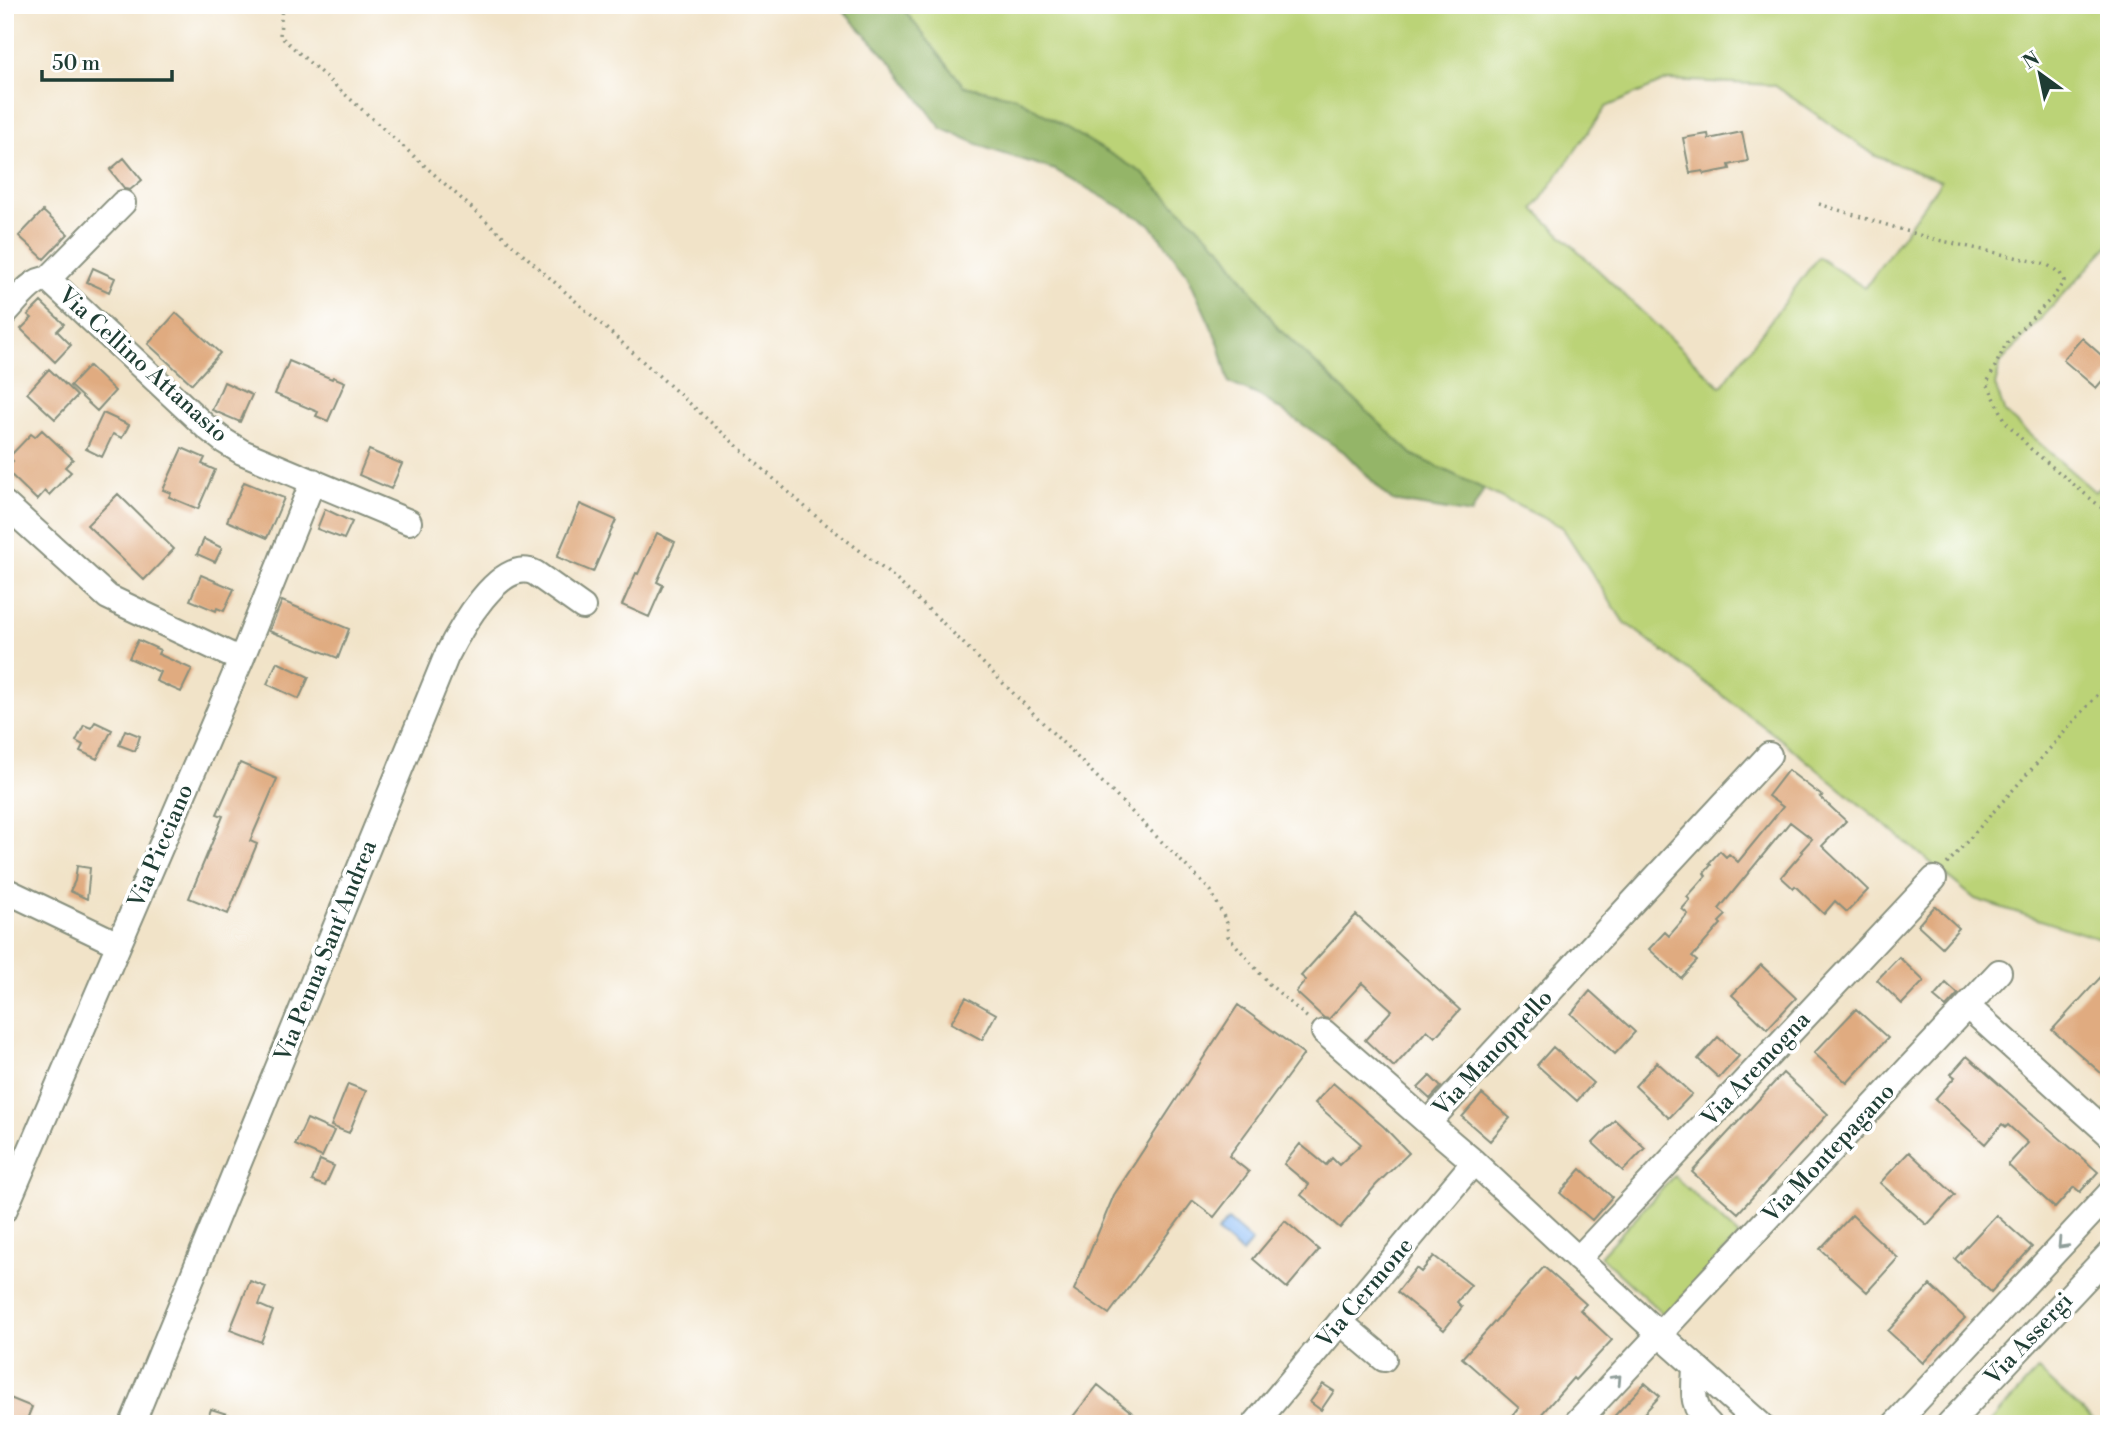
<svg xmlns="http://www.w3.org/2000/svg" width="2114" height="1429" font-family="'Libre Bodoni',serif">
  <style>
    .green { fill: #bbd377; stroke: #6d8856; stroke-width: 2; fill-rule: evenodd }
    .forest { fill: #94b568; stroke: #5a794e; stroke-width: 2 }
    .water { fill: #87baf5; stroke: #537c94; stroke-width: 2 }
    .building { fill: #e0ab80 }
    .lines { fill: none; stroke-linecap: round; stroke-linejoin: round }
    .minor-casing { stroke: #88907e; stroke-width: 28 }
    .path { stroke: #88907e; stroke-width: 3.5; stroke-dasharray: 2 5; stroke-linecap: butt }
    .minor { stroke: #fff; stroke-width: 24 }
    .oneway { stroke: #8f9e9a }
    .labels { text-anchor: middle; dominant-baseline: central; stroke-width: 7; stroke-linejoin: round; paint-order: stroke }
    .street-label { font-size: 23px; fill: #1f3d34; stroke: #fff }
  </style>
  <rect width="100%" height="100%" fill="#fff"/>
  <filter id="ink" filterUnits="userSpaceOnUse"><feTurbulence type="fractalNoise" baseFrequency=".0143" numOctaves="2"/><feDisplacementMap in="SourceGraphic" scale="14" xChannelSelector="R" yChannelSelector="G"/><feConvolveMatrix kernelMatrix="1 2 1 2 8 2 1 2 1" color-interpolation-filters="sRGB"/></filter>
  <filter id="wash" filterUnits="userSpaceOnUse"><feTurbulence type="fractalNoise" baseFrequency=".00686" numOctaves="4" result="noise"/><feDisplacementMap in="SourceGraphic" scale="28" xChannelSelector="R" yChannelSelector="G"/><feGaussianBlur stdDeviation="1.57" result="paint"/><feColorMatrix in="noise" values="0 0 0 0 0 0 0 0 0 0 0 0 0 0 0 0 0 1.4 0 .05"/><feComposite in="paint" operator="in"/></filter>
  <g filter="url(#wash)">
    <rect width="100%" height="100%" fill="#f1e3c8"/>
    <!-- green -->
    <path class="green" d="M 900,5 L 2109,5 L 2109,245 L 2001,362 L 1995,385 L 2005,413 L 2095,492 L 2109,478 L 2109,942 L 1975,899 L 1779,738 L 1623,621 L 1562,527 L 1413,455 L 1278,328 L 1222,249 L 1015,97 L 964,86 ZM 1668,80 L 1774,85 L 1876,156 L 1941,181 L 1865,288 L 1818,257 L 1721,387 L 1534,209 L 1606,107 Z
      M 1674,1176 L 1739,1236 L 1665,1316 L 1600,1256 Z
      M 2038,1370 L 2097,1424 L 1989,1424 Z"/>
    <!-- forest -->
    <path class="forest" d="M 820,5 L 900,5 L 964,86 L 1015,97 L 1141,172 L 1222,249 L 1278,328 L 1413,455 L 1484,489 L 1471,514 L 1392,501 L 1344,452 L 1260,396 L 1229,383 L 1219,344 L 1187,273 L 1150,224 L 1055,170 L 989,149 L 941,128 L 894,65 L 843,11 Z"/>
    <!-- water -->
    <path class="water" d="M 1228,1220 L 1252,1241 L 1242,1253 L 1217,1232 Z"/>
    <g id="blocks">
      <!-- building -->
      <path class="building" d="M 1742,132 L 1748,161 L 1729,165 L 1730,169 L 1704,174 L 1703,171 L 1690,173 L 1683,138 L 1708,134 L 1709,139 Z
        M 124,158 L 142,180 L 130,190 L 125,189 L 110,170 Z
        M 43,211 L 68,234 L 44,259 L 19,236 Z
        M 93,268 L 115,278 L 109,292 L 87,282 Z
        M 41,302 L 64,324 L 57,331 L 71,345 L 55,362 L 21,329 L 32,318 L 28,315 Z
        M 176,313 L 220,353 L 192,384 L 148,344 Z
        M 2082,338 L 2109,362 L 2109,373 L 2096,388 L 2063,360 Z
        M 289,361 L 332,379 L 333,377 L 345,382 L 328,421 L 316,416 L 318,412 L 275,394 Z
        M 89,366 L 115,391 L 97,411 L 70,386 Z
        M 49,369 L 77,396 L 55,419 L 27,393 Z
        M 224,382 L 252,395 L 240,422 L 212,410 Z
        M 103,413 L 129,425 L 122,438 L 113,434 L 102,457 L 86,449 Z
        M 42,430 L 73,459 L 65,467 L 71,472 L 49,495 L 45,491 L 37,500 L 5,469 L 13,461 L 9,457 L 31,434 L 35,437 Z
        M 182,448 L 205,458 L 202,464 L 215,470 L 198,509 L 169,497 L 171,493 L 163,490 Z
        M 369,450 L 402,464 L 391,489 L 359,475 Z
        M 244,482 L 284,498 L 267,538 L 227,521 Z
        M 118,494 L 174,549 L 144,580 L 87,525 Z
        M 580,504 L 616,520 L 593,572 L 557,557 Z
        M 325,509 L 352,522 L 344,539 L 317,529 Z
        M 657,533 L 675,542 L 657,582 L 663,585 L 649,617 L 622,605 L 636,573 L 638,574 Z
        M 204,539 L 222,548 L 215,562 L 197,554 Z
        M 201,575 L 234,589 L 224,611 L 217,608 L 216,611 L 190,600 Z
        M 282,601 L 349,629 L 338,658 L 269,631 Z
        M 138,640 L 160,650 L 158,654 L 192,669 L 181,692 L 156,681 L 160,672 L 129,658 Z
        M 277,662 L 309,677 L 299,699 L 267,684 Z
        M 95,722 L 112,730 L 97,759 L 80,751 L 83,745 L 76,741 L 84,725 L 91,728 Z
        M 125,730 L 140,736 L 135,751 L 119,745 Z
        M 240,763 L 277,779 L 250,841 L 257,844 L 228,914 L 189,898 L 223,816 L 217,814 Z
        M 1788,770 L 1822,796 L 1820,797 L 1846,821 L 1822,846 L 1868,890 L 1847,912 L 1835,901 L 1824,914 L 1795,886 L 1793,888 L 1781,877 L 1803,852 L 1801,851 L 1812,839 L 1790,822 L 1719,909 L 1726,915 L 1719,922 L 1721,924 L 1692,957 L 1697,961 L 1681,978 L 1649,949 L 1665,932 L 1669,936 L 1688,914 L 1682,909 L 1690,900 L 1687,897 L 1706,876 L 1704,873 L 1711,865 L 1709,863 L 1720,851 L 1726,857 L 1729,854 L 1738,862 L 1783,807 L 1768,796 Z
        M 77,866 L 90,868 L 87,899 L 70,891 L 75,881 Z
        M 1935,906 L 1959,928 L 1942,947 L 1918,925 Z
        M 1356,915 L 1460,1010 L 1435,1037 L 1427,1030 L 1394,1067 L 1365,1040 L 1392,1010 L 1362,983 L 1329,1019 L 1324,1018 L 1296,992 L 1306,980 L 1301,976 Z
        M 1899,957 L 1924,981 L 1902,1004 L 1877,980 Z
        M 1761,965 L 1796,998 L 1767,1029 L 1732,995 Z
        M 2109,968 L 2109,1080 L 2052,1030 Z
        M 1946,983 L 1958,994 L 1946,1007 L 1934,997 Z
        M 1590,991 L 1635,1032 L 1615,1054 L 1571,1014 Z
        M 966,997 L 996,1014 L 982,1040 L 951,1023 Z
        M 1238,1005 L 1304,1054 L 1229,1156 L 1249,1172 L 1214,1217 L 1193,1201 L 1109,1314 L 1074,1290 L 1114,1195 Z
        M 1856,1009 L 1888,1038 L 1847,1083 L 1814,1053 Z
        M 1718,1037 L 1739,1056 L 1719,1078 L 1698,1059 Z
        M 1553,1047 L 1593,1083 L 1577,1101 L 1537,1065 Z
        M 1967,1056 L 2098,1172 L 2080,1192 L 2074,1187 L 2055,1208 L 2008,1165 L 2028,1143 L 2008,1125 L 2006,1127 L 2002,1124 L 1985,1144 L 1935,1099 L 1955,1077 L 1951,1074 Z
        M 1657,1062 L 1692,1094 L 1669,1118 L 1635,1086 Z
        M 1783,1073 L 1828,1114 L 1738,1213 L 1692,1172 Z
        M 1430,1076 L 1441,1087 L 1430,1099 L 1418,1088 Z
        M 1333,1083 L 1384,1127 L 1409,1153 L 1376,1185 L 1340,1228 L 1301,1195 L 1309,1185 L 1284,1164 L 1300,1144 L 1326,1165 L 1332,1158 L 1339,1165 L 1361,1144 L 1315,1103 Z
        M 348,1084 L 366,1091 L 349,1133 L 331,1126 Z
        M 1482,1094 L 1510,1118 L 1490,1141 L 1462,1117 Z
        M 307,1119 L 334,1131 L 322,1157 L 295,1145 Z
        M 1615,1120 L 1645,1148 L 1623,1171 L 1593,1143 Z
        M 1909,1152 L 1955,1195 L 1927,1225 L 1880,1183 Z
        M 320,1160 L 334,1166 L 325,1186 L 312,1181 Z
        M 1581,1169 L 1612,1197 L 1592,1220 L 1560,1193 Z
        M 1852,1215 L 1898,1258 L 1867,1292 L 1820,1249 Z
        M 1996,1215 L 2032,1247 L 1991,1292 L 1955,1259 Z
        M 1285,1221 L 1319,1250 L 1287,1288 L 1253,1259 Z
        M 1434,1256 L 1471,1285 L 1457,1302 L 1462,1307 L 1444,1330 L 1397,1292 L 1416,1268 L 1421,1272 Z
        M 1544,1267 L 1586,1304 L 1580,1310 L 1612,1340 L 1575,1380 L 1573,1378 L 1533,1424 L 1505,1424 L 1519,1408 L 1462,1358 Z
        M 250,1281 L 266,1287 L 259,1305 L 273,1311 L 261,1342 L 230,1330 Z
        M 1930,1285 L 1965,1318 L 1923,1363 L 1888,1331 Z
        M 1645,1383 L 1660,1396 L 1634,1424 L 1607,1424 Z
        M 1323,1384 L 1334,1391 L 1321,1410 L 1310,1402 Z
        M 1098,1385 L 1146,1424 L 1067,1424 Z
        M 5,1396 L 32,1407 L 25,1424 L 5,1424 Z
        M 211,1409 L 249,1421 L 248,1424 L 206,1424 Z"/>
    </g>
  </g>
  <g filter="url(#ink)">
    <use href="#blocks" fill-opacity="0" stroke="#88907e" stroke-width="2"/>
    <g class="lines">
      <!-- minor casing -->
      <g class="minor-casing">
        <path id="minor" d="M 48,279 L 123,203
          M 5,313 C 16,302 32,278 48,279 L 205,426 L 224,441 L 242,452 L 409,522
          M 5,504 L 108,597 L 241,660
          M 5,890 L 118,944
          M 1967,1006 L 2109,1134
          M 1324,1032 L 1428,1123
          M 5,1209 L 241,660 L 313,481
          M 1578,1259 L 1934,879
          M 1340,1322 L 1384,1359
          M 1695,1367 C 1694,1391 1690,1406 1709,1424
          M 132,1424 L 446,657 C 459,631 500,556 535,573 L 583,607
          M 1255,1424 L 1474,1162
          M 1575,1424 L 1999,972
          M 1760,1424 L 1659,1334 L 1474,1162 L 1428,1123 L 1769,755
          M 1895,1424 L 2109,1194
          M 1949,1424 L 2109,1254"/>
      </g>
      <!-- path -->
      <path class="path" d="M 282,5 L 280,36 L 813,514 L 891,575 L 940,620 L 1211,891 L 1227,923 L 1228,936 L 1269,984 L 1309,1019
        M 1819,204 L 1929,238 L 2046,264 L 2060,273 L 2064,281 L 2054,296 L 2006,344 L 1987,383 L 2006,422 L 2031,449 L 2109,514
        M 1947,864 L 2109,682"/>
      <!-- minor -->
      <use href="#minor" class="minor"/>
    </g>
    <!-- one-way arrows -->
    <defs><path id="oneway-chevron" d="M-2-3.5L2.5 0L-2 3.5" fill="none" stroke-width="1.6" stroke-linecap="round" stroke-linejoin="round" transform="scale(1.75)"/></defs>
    <g class="oneway">
      <use href="#oneway-chevron" transform="translate(2062 1244) rotate(133)"/>
      <use href="#oneway-chevron" transform="translate(1617 1379) rotate(-47)"/>
    </g>
  </g>
  <g class="labels">
    <!-- street labels -->
    <g class="street-label">
      <text transform="translate(143 365) rotate(42)">Via Cellino Attanasio</text>
      <text transform="translate(161 846) rotate(-67)">Via Picciano</text>
      <text transform="translate(326 951) rotate(-68)">Via Penna Sant'Andrea</text>
      <text transform="translate(1493 1053) rotate(-47)">Via Manoppello</text>
      <text transform="translate(1756 1069) rotate(-47)">Via Aremogna</text>
      <text transform="translate(1829 1153) rotate(-47)">Via Montepagano</text>
      <text transform="translate(1365 1293) rotate(-50)">Via Cermone</text>
      <text transform="translate(2029 1339) rotate(-47)">Via Assergi</text>
    </g>
  </g>
  <!-- margin -->
  <rect width="2114" height="1429" fill="none" stroke="#fff" stroke-width="28"/>
  <!-- north arrow -->
  <g transform="translate(2040 74) rotate(327)" stroke="#ffffff" stroke-width="5" paint-order="stroke">
  <path d="M0-5L12 26L0 18L-12 26Z" fill="#1f3d34"/>
  <text y="-10" font-size="19" font-weight="bold" text-anchor="middle" fill="#1f3d34">N</text>
  </g>
  <!-- scale -->
  <path d="M42 70v10h130v-10" fill="none" stroke="#1f3d34" stroke-width="3.5"/>
  <text x="52" y="70" font-size="21" fill="#1f3d34" stroke="#ffffff" stroke-width="5" paint-order="stroke">50 m</text>
</svg>
